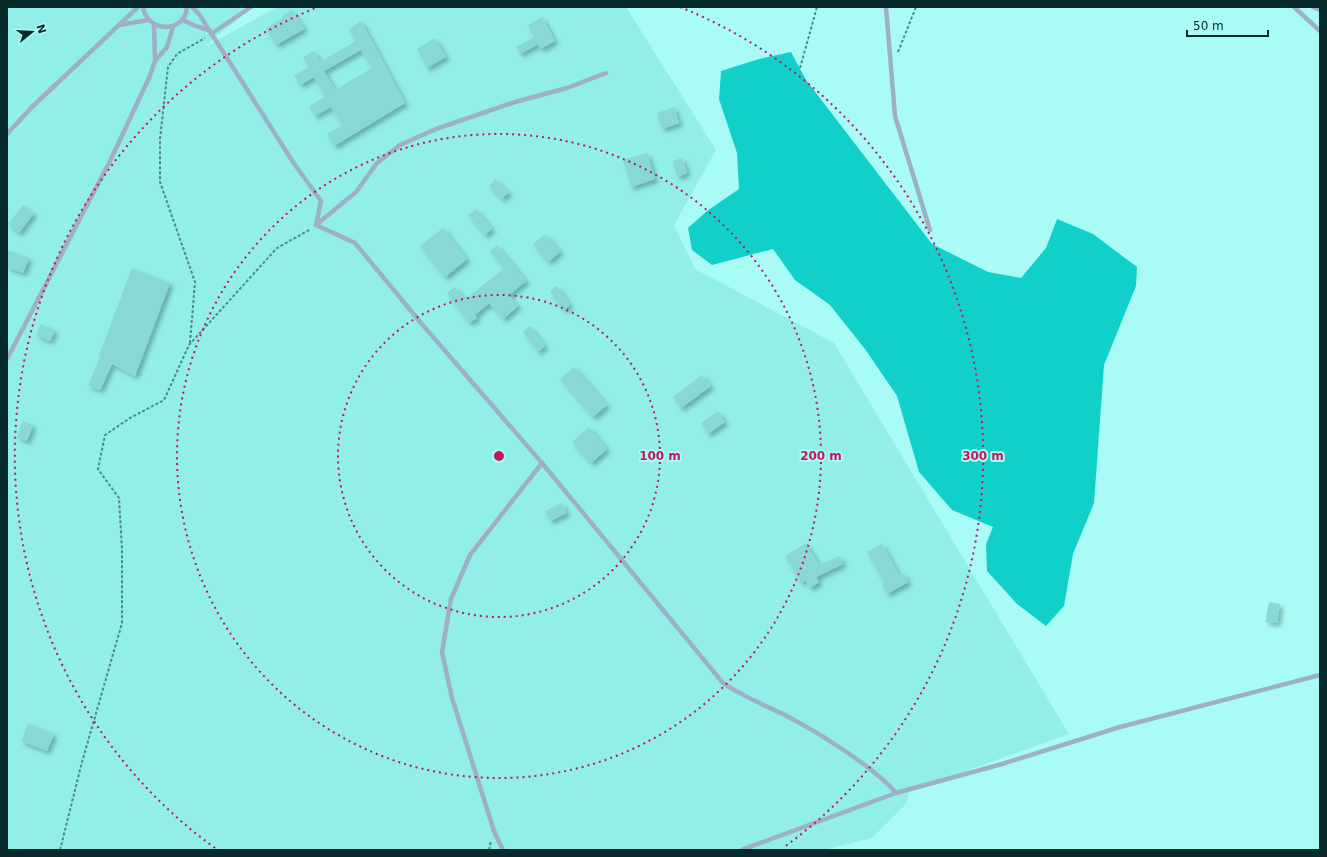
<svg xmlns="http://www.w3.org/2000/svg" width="1327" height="857" font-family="'DejaVu Sans',sans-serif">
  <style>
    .built { fill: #91eee9 }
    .water { fill: #11d0ca }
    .building { fill: #88d9d5; fill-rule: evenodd; filter: url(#shadow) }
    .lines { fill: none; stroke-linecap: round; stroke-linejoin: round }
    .path { stroke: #508986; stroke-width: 2; stroke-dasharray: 3 2; stroke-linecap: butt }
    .service { stroke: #9db0c4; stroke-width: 4.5 }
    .ring { fill: none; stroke: #c2185b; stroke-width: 2; stroke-dasharray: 2 4 }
    .centre { fill: #c2185b; stroke: #a9fbf6; stroke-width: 2 }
    .ring-label { font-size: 12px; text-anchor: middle; font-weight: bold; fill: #c2185b; stroke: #a9fbf6; stroke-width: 4; stroke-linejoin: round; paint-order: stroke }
  </style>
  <defs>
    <filter id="shadow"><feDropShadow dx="3.5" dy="3.5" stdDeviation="2" flood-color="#0004"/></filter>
  </defs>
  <rect width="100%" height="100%" fill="#a9fbf6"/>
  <!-- built -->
  <path class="built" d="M 7,7 L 252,7 L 203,48 L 277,7 L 626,7 L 716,150 L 674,225 L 695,269 L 834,343 L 1069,734 L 910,791 L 906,804 L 872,838 L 823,850 L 7,850 Z"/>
  <!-- water -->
  <path class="water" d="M 791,52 L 806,80 L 932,244 L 988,272 L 1021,278 L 1046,248 L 1057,219 L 1093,234 L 1137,267 L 1136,286 L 1104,365 L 1094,503 L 1073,554 L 1064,606 L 1046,626 L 1017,604 L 987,571 L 986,544 L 993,527 L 952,510 L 919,472 L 897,396 L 865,349 L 830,305 L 795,280 L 773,249 L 712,265 L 692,250 L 688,228 L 707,211 L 739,189 L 737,153 L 719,99 L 721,71 L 759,59 Z"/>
  <!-- building -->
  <path class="building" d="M 292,10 L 304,29 L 276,45 L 266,28 L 283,18 L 282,16 Z
    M 542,17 L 555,41 L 540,49 L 538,44 L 520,54 L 516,47 L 534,37 L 528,25 Z
    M 361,21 L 405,103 L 334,146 L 327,134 L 342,126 L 331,107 L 315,116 L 309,106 L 325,97 L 314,77 L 300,85 L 294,75 L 309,67 L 303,57 L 314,51 L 320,62 L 356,41 L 349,29 ZM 361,50 L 372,68 L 335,90 L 324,71 Z
    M 435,38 L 446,57 L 427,68 L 417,49 Z
    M 674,107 L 679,123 L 662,129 L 657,113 Z
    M 647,153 L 655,179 L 631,187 L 623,160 Z
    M 682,158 L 687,173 L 677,177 L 673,161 Z
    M 495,179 L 509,192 L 502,199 L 489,186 Z
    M 23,205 L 34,213 L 19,233 L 8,224 Z
    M 476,209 L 492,229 L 485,235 L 468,215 Z
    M 443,228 L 467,259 L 445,277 L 420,246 Z
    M 545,234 L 560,252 L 548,262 L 533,244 Z
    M 497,245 L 526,281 L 509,295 L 518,306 L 503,319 L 489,303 L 475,315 L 477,318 L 469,323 L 447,293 L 455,287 L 465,300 L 504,268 L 490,251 Z
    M 7,250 L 29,258 L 23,273 L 7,267 Z
    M 132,268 L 170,283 L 135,376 L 112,364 L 100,390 L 88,385 L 100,358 L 98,358 Z
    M 557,286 L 570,305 L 563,310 L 550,291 Z
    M 41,324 L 55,330 L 50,341 L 36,335 Z
    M 530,326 L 545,346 L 538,352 L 523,332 Z
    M 574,367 L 607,405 L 593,417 L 560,379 Z
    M 702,375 L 711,386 L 681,408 L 673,397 Z
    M 718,411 L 725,422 L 708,434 L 701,423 Z
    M 23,421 L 33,425 L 27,441 L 17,437 Z
    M 589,427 L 607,449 L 591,463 L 572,442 Z
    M 562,503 L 567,513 L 550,521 L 545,511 Z
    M 806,543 L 819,565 L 839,556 L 843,564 L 816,577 L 819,582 L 810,588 L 805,580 L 801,583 L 785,556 Z
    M 882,544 L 899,575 L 903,573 L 908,582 L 887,594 L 882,585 L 884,583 L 867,552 Z
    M 1269,602 L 1280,604 L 1277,623 L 1265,622 Z
    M 28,723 L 54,734 L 47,751 L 21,741 Z"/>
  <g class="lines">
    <!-- path -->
    <path class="path" d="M 898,52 L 916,7
      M 800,68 L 817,7
      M 190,343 L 195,282 L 160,182 L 160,139 L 168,67 L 177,54 L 205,38
      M 60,850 L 82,762 L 122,623 L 122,549 L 119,498 L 98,469 L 105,435 L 130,418 L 164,400 L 189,345 L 277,248 L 311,229
      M 489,850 L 491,841"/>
    <!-- service -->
    <path class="service" d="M 143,7 C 147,33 185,34 187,7
      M 192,7 L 199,14 L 293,162 L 321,201 L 316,225
      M 886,7 L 895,116 L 930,230
      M 1294,7 L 1320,31
      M 1313,7 L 1320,10
      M 183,20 L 193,25 L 208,30
      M 119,25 L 149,20
      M 154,25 L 155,61
      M 211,34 L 251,7
      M 606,73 L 567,88 L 515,102 L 436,129 L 400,145 L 377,163 L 356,192 L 316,225 L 355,243 L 421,323 L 542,463 L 723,683 C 742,696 762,704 783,714 C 816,731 873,766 896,793
      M 7,134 L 32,107 L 138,7
      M 7,359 L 111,159 L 149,78 L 155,61 L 167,47 L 173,27
      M 503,850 L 494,831 L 452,698 L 442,652 L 451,599 L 470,555 L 542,463
      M 741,850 L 896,793 L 1002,764 L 1120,727 L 1320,675"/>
  </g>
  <!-- distance rings -->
  <g class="ring">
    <circle cx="499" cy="456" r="161"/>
    <circle cx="499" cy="456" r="322"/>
    <path d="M215 848A484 484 0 0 1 318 7M680 7A484 484 0 0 1 783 848"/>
  </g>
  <circle cx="499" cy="456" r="6" class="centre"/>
  <g class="ring-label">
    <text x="660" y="460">100 m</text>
    <text x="821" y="460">200 m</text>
    <text x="983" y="460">300 m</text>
  </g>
  <!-- border -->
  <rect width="1327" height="857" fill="none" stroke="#072b29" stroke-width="16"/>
  <!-- north arrow -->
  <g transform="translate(32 32) rotate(72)" stroke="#a9fbf6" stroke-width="3" paint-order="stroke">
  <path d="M0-3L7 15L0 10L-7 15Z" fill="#072b29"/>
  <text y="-6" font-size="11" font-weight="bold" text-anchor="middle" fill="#072b29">N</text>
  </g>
  <!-- scale -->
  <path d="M1187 30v6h81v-6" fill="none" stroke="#072b29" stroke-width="2"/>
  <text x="1193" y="30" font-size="12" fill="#072b29" stroke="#a9fbf6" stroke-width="3" paint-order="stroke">50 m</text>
</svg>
